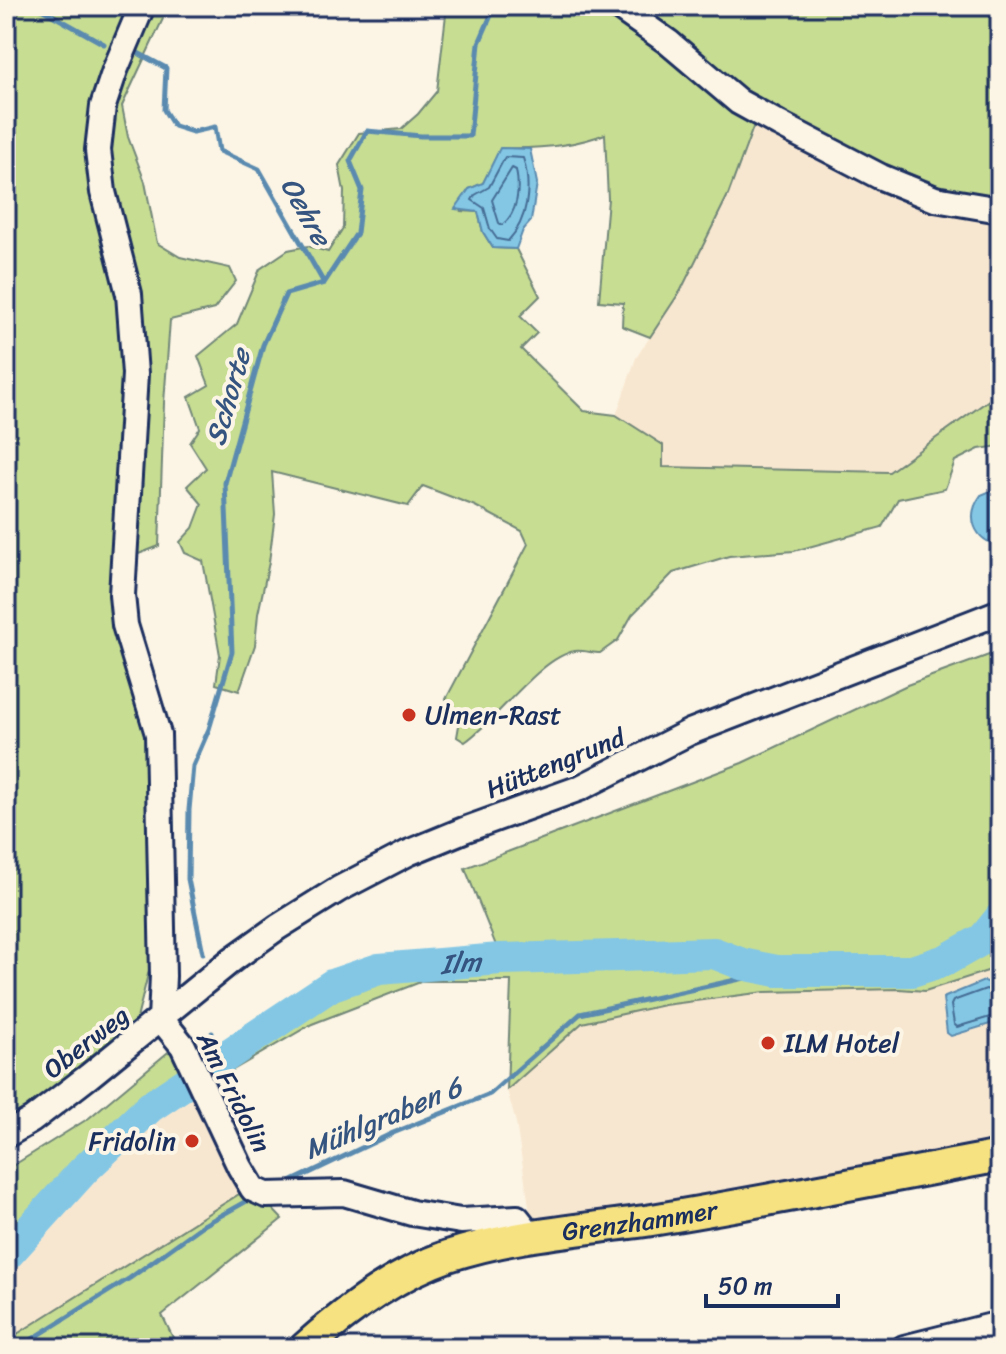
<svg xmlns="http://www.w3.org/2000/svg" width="1006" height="1354" font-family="Sriracha,sans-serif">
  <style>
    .built { fill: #f8e7d0 }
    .green { fill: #c7dd92; stroke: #718678; stroke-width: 2 }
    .water { fill: #84c7e5; stroke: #5a8aaf; stroke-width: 2 }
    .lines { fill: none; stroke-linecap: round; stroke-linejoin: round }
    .shore { stroke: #456c94; stroke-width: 2 }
    .stream { stroke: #5a8aaf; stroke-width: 5 }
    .river { stroke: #84c7e5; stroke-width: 32 }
    .minor-casing { stroke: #1b2f5e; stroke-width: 30 }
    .major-casing { stroke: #1b2f5e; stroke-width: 36 }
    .minor { stroke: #fcf5e5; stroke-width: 24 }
    .major { stroke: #f7e281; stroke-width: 30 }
    .poi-dot { fill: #c8321e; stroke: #fcf5e5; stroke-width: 3 }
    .labels { text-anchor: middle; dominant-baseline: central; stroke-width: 8; stroke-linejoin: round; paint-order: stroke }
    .poi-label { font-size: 26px; fill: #1b2f5e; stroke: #fcf5e5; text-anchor: start }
    .street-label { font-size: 26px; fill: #1b2f5e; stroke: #fcf5e5 }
    .water-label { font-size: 28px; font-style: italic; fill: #355580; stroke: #fcf5e5 }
  </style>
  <rect width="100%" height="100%" fill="#fcf5e5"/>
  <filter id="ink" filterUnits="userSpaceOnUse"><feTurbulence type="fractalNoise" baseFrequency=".0125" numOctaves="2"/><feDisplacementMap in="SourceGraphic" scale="16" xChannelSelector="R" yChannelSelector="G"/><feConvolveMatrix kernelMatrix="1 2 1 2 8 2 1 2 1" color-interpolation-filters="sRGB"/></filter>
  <g filter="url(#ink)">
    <!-- built -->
    <path class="built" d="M 755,126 L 848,169 L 1000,215 L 1000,392 L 889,472 L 663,467 L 616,415 L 636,358 L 681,290 L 728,195 Z
      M 994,967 L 1000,967 L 1000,1145 L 652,1205 L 531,1219 L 516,1123 L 507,1090 L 581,1023 L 664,1005 L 765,992 L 899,989 L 925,991 Z
      M 195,1087 L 244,1191 L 6,1341 L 6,1266 L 90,1176 L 145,1102 Z"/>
    <!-- green -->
    <path class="green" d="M 6,6 L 169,6 L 122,106 L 128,137 L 145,182 L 157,243 L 180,257 L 230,268 L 236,281 L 214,309 L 170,320 L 164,403 L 159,546 L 113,564 L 152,746 L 149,970 L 136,1023 L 6,1127 Z
      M 447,6 L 593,6 L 660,47 L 755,122 L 728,195 L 681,290 L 650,337 L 622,326 L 623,303 L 599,301 L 608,199 L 605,134 C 572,147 535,149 501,148 L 483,183 L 469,189 L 461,211 L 478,212 L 483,232 L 493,248 L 516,249 L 540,296 L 520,316 L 537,333 L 521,349 L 584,411 L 616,415 L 663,445 L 663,467 L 889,472 L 1000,392 L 1000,446 L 979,449 L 955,461 L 945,489 L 898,499 L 882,527 L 794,551 L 729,556 L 673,573 L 632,615 L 618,640 L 600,653 C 593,653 582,650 575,651 C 540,657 497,720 465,742 L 457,737 L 461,714 L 446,699 L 528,544 L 522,531 L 475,506 L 423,486 L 408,506 L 272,472 L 275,514 L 269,562 L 258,614 L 255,645 L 239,691 L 216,684 L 220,655 L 203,561 L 185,553 L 180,542 L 193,528 L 202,504 L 187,486 L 206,468 L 190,443 L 200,428 L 189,397 L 209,385 L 198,356 L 237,324 L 260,269 L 288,250 L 308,246 L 328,252 L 343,228 L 344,191 L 339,165 L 359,133 L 401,129 L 418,114 L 437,91 Z
      M 632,6 L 1000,6 L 1000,198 L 940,187 L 888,169 L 740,88 Z
      M 1000,651 L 1000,967 L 925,991 L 899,989 L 765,992 L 664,1005 L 582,1023 L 507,1090 L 511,981 L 423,981 L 312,1024 L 207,1085 L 200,1057 L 339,976 L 367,964 L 499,953 L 465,868 L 742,763 L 907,685 Z
      M 173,1048 L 195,1087 L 145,1102 L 90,1176 L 6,1266 L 6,1170 L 89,1118 Z
      M 244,1191 L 267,1203 L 282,1219 L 162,1315 L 178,1348 L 6,1348 L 6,1341 Z"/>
    <!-- water -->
    <path class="water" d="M 500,148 L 530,149 L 537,183 L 531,221 L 523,230 L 516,249 L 493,248 L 483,232 L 478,212 L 455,209 L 469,189 L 483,183 Z
      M 1000,487 L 1000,546 C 974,540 965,517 981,495 Z
      M 984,981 L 995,984 L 1000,992 L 1000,1021 L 951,1036 L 947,1033 L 943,998 Z"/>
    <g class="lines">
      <!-- shore -->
      <path class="shore" d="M 505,157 L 523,158 C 532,186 528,220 508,241 L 497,239 L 490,229 L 484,208 L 472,200 L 475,195 L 489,187 Z
        M 512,168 L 516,170 C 520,189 518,213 502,225 L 499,223 L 492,200 Z
        M 1000,995 L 986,989 L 953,1001 L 951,1005 L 954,1024 L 957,1027 L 1000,1014"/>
      <!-- stream -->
      <path class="stream" d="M 36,6 L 104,44
        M 138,53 L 166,68 L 164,110 L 174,126 L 193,132 L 215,127 L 219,151 L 259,169 L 324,283
        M 203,953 L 188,879 L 189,810 L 193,766 L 209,729 L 232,652 L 225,483 L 263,345 L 286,294 L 324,283 L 357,233 L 362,190 L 350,161 L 367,131 L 421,136 L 470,136 L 479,43 L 495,6
        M 212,1066 L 212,1033
        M 284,1185 L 393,1133 L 490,1094 L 580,1014 L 777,971
        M 18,1348 L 130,1278 L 202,1226 L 252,1198"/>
      <!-- river -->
      <path class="river" id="s1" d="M 6,1256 L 84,1170 L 150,1107 L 332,985 L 379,969 L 500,959 L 618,956 L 714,953 L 742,964 L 777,971 L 912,971 L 946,960 L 983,939 L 1000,918"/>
      <!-- minor casing -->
      <g class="minor-casing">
        <path id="minor" d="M 142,6 L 115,70 L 103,106 L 98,150 L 103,192 L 129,294 L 135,374 L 122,595 L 125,625 L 158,734 L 163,976 L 161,1019
          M 617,6 L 668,42 L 739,102 L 779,124 L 881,177 L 935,199 L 1000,210
          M 161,1019 L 183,1046 L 240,1167 L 253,1189 L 266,1195 L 344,1193 L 412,1213 L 461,1221 L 517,1218 L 532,1237
          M 6,1135 L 32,1120 L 89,1076 L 233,959 L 278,927 L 339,889 L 408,853 L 464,830 L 580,788 L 690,732 L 1000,612
          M 904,1348 L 1000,1324"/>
      </g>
      <!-- major casing -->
      <g class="major-casing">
        <g id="major">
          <path id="s2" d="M 305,1348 C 346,1311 396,1274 448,1256 C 514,1234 584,1230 652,1220 C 768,1201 884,1178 1000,1156"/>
        </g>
      </g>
      <!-- minor -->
      <use href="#minor" class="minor"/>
      <!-- major -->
      <use href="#major" class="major"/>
    </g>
  </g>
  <!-- markers -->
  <g class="poi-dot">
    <circle cx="409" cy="715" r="8"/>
    <circle cx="768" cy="1043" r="8"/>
    <circle cx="192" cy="1141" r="8"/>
  </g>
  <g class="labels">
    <!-- poi labels -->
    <g class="poi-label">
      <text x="425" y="715">Ulmen-Rast</text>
      <text x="784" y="1043">ILM Hotel</text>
      <text x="176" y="1141" text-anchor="end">Fridolin</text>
    </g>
    <!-- street labels -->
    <g class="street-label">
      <text transform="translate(555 763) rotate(-22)">Hüttengrund</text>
      <text transform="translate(86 1042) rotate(-38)">Oberweg</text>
      <text transform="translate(234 1092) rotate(63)">Am Fridolin</text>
      <text stroke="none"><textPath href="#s2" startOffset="366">Grenzhammer</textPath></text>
    </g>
    <!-- water labels -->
    <g class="water-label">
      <text transform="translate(306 211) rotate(61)">Oehre</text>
      <text transform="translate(228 397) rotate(-74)">Schorte</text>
      <text stroke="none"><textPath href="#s1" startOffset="558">Ilm</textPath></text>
      <text transform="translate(383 1118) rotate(-23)">Mühlgraben 6</text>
    </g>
  </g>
  <!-- margin -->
  <rect width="1006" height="1354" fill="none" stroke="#fcf5e5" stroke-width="32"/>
  <rect x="16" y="16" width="974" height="1322" fill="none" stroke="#1b2f5e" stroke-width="3" filter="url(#ink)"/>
  <!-- scale -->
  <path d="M706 1294v12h132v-12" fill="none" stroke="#1b2f5e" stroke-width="4"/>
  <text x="718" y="1294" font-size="24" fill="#1b2f5e" stroke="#fcf5e5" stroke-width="6" paint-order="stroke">50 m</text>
</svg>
